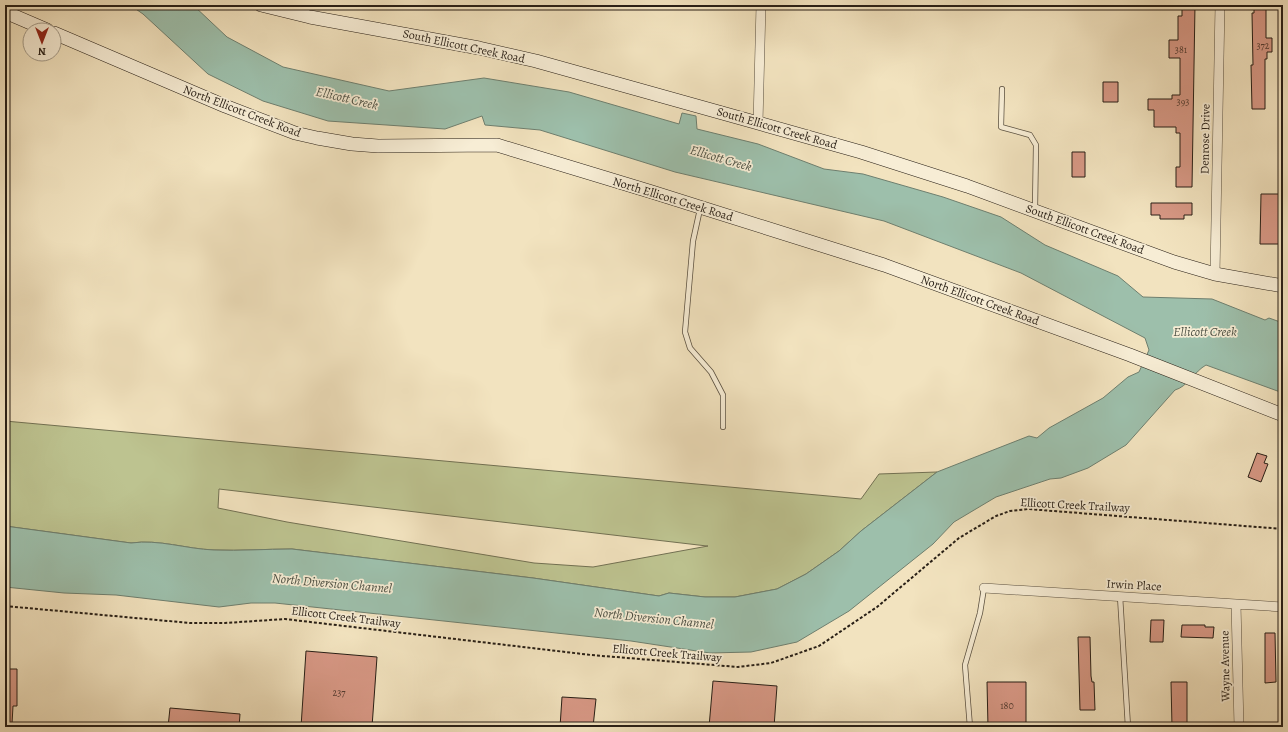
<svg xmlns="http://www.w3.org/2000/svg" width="1288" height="732" font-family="Alegreya,serif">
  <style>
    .green { fill: #bdc390; stroke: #727153; fill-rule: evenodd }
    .water { fill: #9dbfab; stroke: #6e7f6f }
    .building { fill: #d79885; stroke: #281f16 }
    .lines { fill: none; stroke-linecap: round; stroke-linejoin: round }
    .lane-casing { stroke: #5a5040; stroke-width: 6 }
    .street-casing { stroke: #5a5040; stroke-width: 10 }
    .secondary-casing { stroke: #281f16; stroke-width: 14 }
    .path { stroke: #281f16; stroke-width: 2; stroke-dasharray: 3 2; stroke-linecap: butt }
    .lane { stroke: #f7edd5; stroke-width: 4.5 }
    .street { stroke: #f7edd5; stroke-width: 9 }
    .secondary { stroke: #f7edd5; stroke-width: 13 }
    .labels { text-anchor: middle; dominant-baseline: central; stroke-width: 3.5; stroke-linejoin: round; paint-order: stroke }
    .number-label { font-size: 10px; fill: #543d32 }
    .street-label { font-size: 12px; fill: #281f16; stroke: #f7edd5 }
    .water-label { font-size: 13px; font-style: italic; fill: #4b4f43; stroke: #f7edd5 }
  </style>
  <rect width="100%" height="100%" fill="#f2e3bf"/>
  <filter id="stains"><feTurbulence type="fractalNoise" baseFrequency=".005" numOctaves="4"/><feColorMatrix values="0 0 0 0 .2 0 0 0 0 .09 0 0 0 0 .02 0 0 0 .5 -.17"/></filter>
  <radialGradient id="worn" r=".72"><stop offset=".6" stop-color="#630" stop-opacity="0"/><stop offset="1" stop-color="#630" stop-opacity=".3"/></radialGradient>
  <!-- green -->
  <path class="green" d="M 5,421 L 861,499 L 879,474 L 937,472 L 861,531 L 839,551 L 806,574 L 777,589 L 735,597 L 705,597 L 669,593 L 659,596 L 533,578 L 292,549 C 266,549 240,551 214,550 C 186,549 159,539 131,543 L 5,526 ZM 219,489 L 707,546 L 708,546 L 593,567 L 534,563 L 287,522 L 218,508 Z"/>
  <!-- water -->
  <path class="water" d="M 130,5 L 193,5 L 227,37 L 283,67 L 389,91 L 484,78 L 569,92 L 679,124 L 682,113 L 696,116 L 697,129 L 758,144 L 824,169 L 863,174 L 943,197 L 1001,217 L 1045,245 L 1118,276 L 1143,297 L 1212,299 L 1265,320 L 1269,318 L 1283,323 L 1283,393 L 1206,365 C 1195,371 1187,387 1175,390 L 1126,445 L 1088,468 L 1061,478 L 1050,479 L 996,497 L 954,522 L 933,544 L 849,611 L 797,642 L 751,652 L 710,653 L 631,641 L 275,603 L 251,603 L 219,607 L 116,595 L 64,593 L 5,587 L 5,526 L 131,543 C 159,539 186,549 214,550 C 240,551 266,549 292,549 L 533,578 L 659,596 L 669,593 L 705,597 L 735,597 L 777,589 L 806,574 L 839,551 L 861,531 L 937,472 L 1029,436 L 1037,438 L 1049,428 L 1103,398 L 1128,377 L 1139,372 L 1149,350 L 1145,338 L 1021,273 L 884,221 L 675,172 L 540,130 L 485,125 L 482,116 L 445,129 L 328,121 L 263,101 L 208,74 L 143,14 Z"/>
  <!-- building -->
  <path class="building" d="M 1182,5 L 1195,5 L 1192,187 L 1176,187 L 1176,167 L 1180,167 L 1180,133 L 1176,133 L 1176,127 L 1154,127 L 1154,110 L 1148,110 L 1148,99 L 1172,99 L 1172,95 L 1180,95 L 1180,58 L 1169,58 L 1169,40 L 1178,40 L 1178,16 L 1182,16 Z
    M 1254,5 L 1266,5 L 1266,38 L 1272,38 L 1272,52 L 1267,52 L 1267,59 L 1265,59 L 1265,109 L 1252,109 L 1251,65 L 1253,65 L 1252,13 L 1254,13 Z
    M 1103,82 L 1118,82 L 1118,102 L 1103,102 Z
    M 1072,152 L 1085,152 L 1085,177 L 1072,177 Z
    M 1261,194 L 1283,194 L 1283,244 L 1260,244 Z
    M 1151,203 L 1192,203 L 1192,215 L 1184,215 L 1184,219 L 1160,219 L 1160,215 L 1151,215 Z
    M 1257,453 L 1267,456 L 1264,463 L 1268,464 L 1261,482 L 1248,477 Z
    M 1151,620 L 1164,620 L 1163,642 L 1150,642 Z
    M 1182,625 L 1205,625 L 1205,627 L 1214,627 L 1213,638 L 1181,637 Z
    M 1265,633 L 1275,633 L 1276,682 L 1265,683 Z
    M 1078,637 L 1090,637 L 1091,676 L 1092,682 L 1094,682 L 1095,710 L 1080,710 Z
    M 306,651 L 377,657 L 372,727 L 301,727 Z
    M 5,669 L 17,669 L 17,706 L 13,706 L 12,724 L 5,724 Z
    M 713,681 L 777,686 L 774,727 L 709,727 Z
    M 987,682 L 1026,682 L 1026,727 L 988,727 Z
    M 1171,682 L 1187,682 L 1187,727 L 1172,727 Z
    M 562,697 L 596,699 L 593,727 L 560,727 Z
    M 170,708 L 240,714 L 239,727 L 168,727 Z"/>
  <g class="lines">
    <!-- lane casing -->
    <g class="lane-casing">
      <path id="lane" d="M 1002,89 L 1001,127 L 1030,135 L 1036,145 L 1035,209
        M 700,209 L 693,241 L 685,332 L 690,348 L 711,372 L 723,395 L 723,427
        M 1120,596 L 1128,727
        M 970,727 L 965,665 L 980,613 L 984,588"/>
    </g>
    <!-- street casing -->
    <g class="street-casing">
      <path id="street" d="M 758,123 L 761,5
        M 1215,274 L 1220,5
        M 984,588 L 1283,607
        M 1236,604 L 1239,727"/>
    </g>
    <!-- secondary casing -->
    <g class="secondary-casing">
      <path id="secondary" d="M 261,5 L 310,17 L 479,48 L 536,61 L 758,123 L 861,152 L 967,186 L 1174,262 L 1215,274 L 1283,286
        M 5,12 L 47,30
        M 54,33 L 225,106 L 295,133 L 317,138 L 352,144 L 378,146 L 497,145 L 652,192 L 884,265 L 1130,355 L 1283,415"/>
    </g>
    <!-- path -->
    <path class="path" d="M 5,606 L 190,623 L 225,623 L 285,619 L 591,655 L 738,667 L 771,663 L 819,646 L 877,607 L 959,538 L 996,516 L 1010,511 L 1028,509 L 1283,529"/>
    <!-- lane -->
    <use href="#lane" class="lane"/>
    <!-- street -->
    <use href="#street" class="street"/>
    <!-- secondary -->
    <use href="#secondary" class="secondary"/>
  </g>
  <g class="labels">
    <!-- number labels -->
    <g class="number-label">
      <text x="1263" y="45">372</text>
      <text x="1181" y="49">381</text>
      <text x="1183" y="101">393</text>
      <text x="339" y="692">237</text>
      <text x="1007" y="705">180</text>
    </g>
    <!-- street labels -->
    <g class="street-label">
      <text transform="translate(464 46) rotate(12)">South Ellicott Creek Road</text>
      <text transform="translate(242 111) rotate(21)">North Ellicott Creek Road</text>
      <text transform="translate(777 128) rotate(16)">South Ellicott Creek Road</text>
      <text transform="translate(1205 139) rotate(-89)">Denrose Drive</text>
      <text transform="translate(673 199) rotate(17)">North Ellicott Creek Road</text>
      <text transform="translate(1085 229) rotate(20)">South Ellicott Creek Road</text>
      <text transform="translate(980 300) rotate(20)">North Ellicott Creek Road</text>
      <text transform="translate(1075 505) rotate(3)">Ellicott Creek Trailway</text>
      <text transform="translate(1134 585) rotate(3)">Irwin Place</text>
      <text transform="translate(346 617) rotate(7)">Ellicott Creek Trailway</text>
      <text transform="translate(667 653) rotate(5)">Ellicott Creek Trailway</text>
      <text transform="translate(1225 666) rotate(-91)">Wayne Avenue</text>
    </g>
    <!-- water labels -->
    <g class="water-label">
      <text transform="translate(347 98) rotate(13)">Ellicott Creek</text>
      <text transform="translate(721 158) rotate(16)">Ellicott Creek</text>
      <text x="1205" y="331">Ellicott Creek</text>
      <text transform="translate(332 583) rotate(5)">North Diversion Channel</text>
      <text transform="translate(654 618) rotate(6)">North Diversion Channel</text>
    </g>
  </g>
  <!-- margin -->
  <rect width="1288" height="732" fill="none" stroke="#f2e3bf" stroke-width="20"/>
  <rect x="6" y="6" width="1276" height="720" fill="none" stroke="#281f16" stroke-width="2"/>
  <rect x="10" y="10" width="1268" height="712" fill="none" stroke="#281f16"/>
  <!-- north arrow -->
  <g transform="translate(42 42) rotate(180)"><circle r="19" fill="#f7edd5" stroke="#a49b89"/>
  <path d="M0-3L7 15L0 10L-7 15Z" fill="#8f2418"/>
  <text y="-6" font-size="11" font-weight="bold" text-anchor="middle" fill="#281f16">N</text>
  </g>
  <rect width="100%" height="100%" filter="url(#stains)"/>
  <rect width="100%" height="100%" fill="url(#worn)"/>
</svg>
